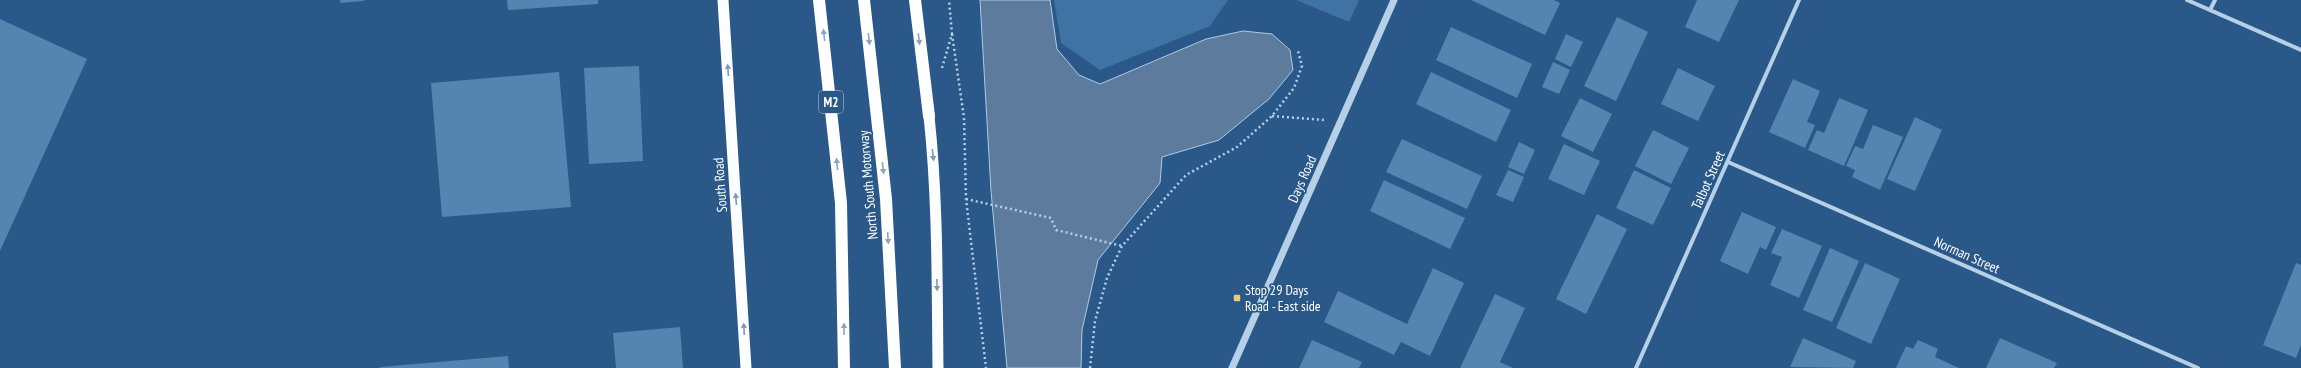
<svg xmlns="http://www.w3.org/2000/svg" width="2301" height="368" font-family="'PT Sans Narrow',sans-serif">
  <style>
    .green { fill: #3f73a4 }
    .water { fill: #5d7c9d; stroke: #abcbe8 }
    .building { fill: #5684b1 }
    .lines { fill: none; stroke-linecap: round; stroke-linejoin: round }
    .path { stroke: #b6d0e8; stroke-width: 2.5; stroke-dasharray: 2 3; stroke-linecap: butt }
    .minor { stroke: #b6d0e8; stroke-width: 4 }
    .tertiary { stroke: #b6d0e8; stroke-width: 7 }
    .trunk { stroke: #fcfdfe; stroke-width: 11 }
    .motorway { stroke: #fff; stroke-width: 12 }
    .oneway { fill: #8aa3be }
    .oneway2 { fill: #7e9ab7 }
    .poi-dot { fill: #efc87e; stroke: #2a5888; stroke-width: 1.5 }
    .labels { text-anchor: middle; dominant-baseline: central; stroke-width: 3.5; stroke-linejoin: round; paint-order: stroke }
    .shield { fill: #2a5888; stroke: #bfcddb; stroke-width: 1 }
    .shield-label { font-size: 13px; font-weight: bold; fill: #fff }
    .street-label { font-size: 14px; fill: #fff; stroke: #2a5888 }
    .poi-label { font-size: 14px; fill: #fff; stroke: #2a5888; text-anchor: start }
  </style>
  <rect width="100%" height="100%" fill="#2a5888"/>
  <!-- green -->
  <path class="green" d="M 1054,0 L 1228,0 L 1210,26 L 1100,70 L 1061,43 Z
    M 1296,0 L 1359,0 L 1349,22 Z"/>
  <!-- water -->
  <path class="water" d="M 980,0 L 1050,0 L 1057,49 L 1079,75 L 1100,84 L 1206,39 L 1243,31 L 1272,34 L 1290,50 L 1293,70 L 1269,99 L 1219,140 L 1162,157 L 1160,183 L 1098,260 L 1082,330 L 1081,368 L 1007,368 L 991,191 Z"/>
  <!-- building -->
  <path class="building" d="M 340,0 L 364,0 L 364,1 L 340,3 Z
    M 507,0 L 598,0 L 598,4 L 508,10 Z
    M 1471,0 L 1554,0 L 1560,3 L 1545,35 Z
    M 1697,0 L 1739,0 L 1719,42 L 1685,27 Z
    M 1617,17 L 1648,32 L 1616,101 L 1584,86 Z
    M 0,19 L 87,59 L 0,251 Z
    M 1451,27 L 1532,64 L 1517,98 L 1436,60 Z
    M 1566,34 L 1583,42 L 1571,67 L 1555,59 Z
    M 1553,62 L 1570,70 L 1559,94 L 1542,87 Z
    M 639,66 L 643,161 L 589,164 L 584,68 Z
    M 1678,68 L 1715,86 L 1698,121 L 1661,104 Z
    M 559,72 L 571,207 L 442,217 L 431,83 Z
    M 1431,72 L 1511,110 L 1496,142 L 1416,104 Z
    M 1793,79 L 1820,91 L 1807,122 L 1815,125 L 1805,148 L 1769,132 Z
    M 1580,98 L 1612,114 L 1593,152 L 1561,136 Z
    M 1839,98 L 1868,110 L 1844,166 L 1808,150 L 1817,130 L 1824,133 Z
    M 1915,117 L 1942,130 L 1915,191 L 1887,179 Z
    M 1873,125 L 1903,137 L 1880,190 L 1852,177 L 1855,170 L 1846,166 L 1855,146 L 1863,149 Z
    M 1653,130 L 1689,148 L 1671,184 L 1635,166 Z
    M 1402,139 L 1482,176 L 1467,209 L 1386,172 Z
    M 1519,142 L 1535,150 L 1524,174 L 1508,167 Z
    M 1564,144 L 1600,161 L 1584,195 L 1548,179 Z
    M 1508,170 L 1524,177 L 1513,202 L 1496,195 Z
    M 1634,170 L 1671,188 L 1653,225 L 1616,208 Z
    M 1384,180 L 1465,218 L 1450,249 L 1370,211 Z
    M 1742,212 L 1776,227 L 1766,250 L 1760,247 L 1748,274 L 1720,261 Z
    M 1597,214 L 1627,229 L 1586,314 L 1556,299 Z
    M 1782,229 L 1822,246 L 1799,298 L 1770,285 L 1782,257 L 1771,253 Z
    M 1830,248 L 1859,261 L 1832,322 L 1803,310 Z
    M 1865,263 L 1900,279 L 1871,344 L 1836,328 Z
    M 2296,263 L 2301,265 L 2301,345 L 2296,358 L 2263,345 Z
    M 1433,268 L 1464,283 L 1430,356 L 1401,342 L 1394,355 L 1324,322 L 1338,291 L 1407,324 Z
    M 1495,294 L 1525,308 L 1500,362 L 1513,368 L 1460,368 Z
    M 680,327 L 683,368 L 616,368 L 613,333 Z
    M 1803,338 L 1856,361 L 1853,368 L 1790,367 Z
    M 2000,338 L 2057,363 L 2054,368 L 1986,368 Z
    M 1312,340 L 1362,362 L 1359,368 L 1299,368 Z
    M 1918,340 L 1938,349 L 1935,357 L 1959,368 L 1896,368 L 1906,346 L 1913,349 Z
    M 508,356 L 509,368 L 380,368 L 380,367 Z"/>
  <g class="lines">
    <!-- path -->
    <path class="path" d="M 952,34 L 964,118 L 966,199 L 986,368
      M 942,68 L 952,34 L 949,0
      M 1272,116 L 1324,120
      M 966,199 L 1051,218 L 1056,230 L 1122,246
      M 1090,368 L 1095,321 L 1107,278 L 1122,246 L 1186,175 L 1237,147 L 1272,116 L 1294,88 L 1302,66 L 1298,51"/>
    <!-- minor -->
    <path class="minor" d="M 2187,0 L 2301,50
      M 2210,10 L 2215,0
      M 1728,162 L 2198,368
      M 1636,368 L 1799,0"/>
    <!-- tertiary -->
    <path class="tertiary" d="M 1232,368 L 1394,0"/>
    <!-- trunk -->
    <path class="trunk" d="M 723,0 L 746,368
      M 929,116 C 938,200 937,284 938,368"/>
    <!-- motorway -->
    <path class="motorway" d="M 819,0 L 841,203 L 844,368
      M 864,0 L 886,199 L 895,368
      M 915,0 L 929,116"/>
  </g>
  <!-- one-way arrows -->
  <defs><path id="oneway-solid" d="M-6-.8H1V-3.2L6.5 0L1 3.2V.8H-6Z"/></defs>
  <g class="oneway">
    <use href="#oneway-solid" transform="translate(824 35) rotate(-96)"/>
    <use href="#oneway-solid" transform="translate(869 39) rotate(84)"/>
    <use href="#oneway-solid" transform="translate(919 39) rotate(83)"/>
    <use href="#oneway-solid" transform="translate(837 164) rotate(-96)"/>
    <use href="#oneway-solid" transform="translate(883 168) rotate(84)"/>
    <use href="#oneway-solid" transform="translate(888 238) rotate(87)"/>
    <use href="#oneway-solid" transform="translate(844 329) rotate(-91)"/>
  </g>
  <g class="oneway2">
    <use href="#oneway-solid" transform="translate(728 70) rotate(-94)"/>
    <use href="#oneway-solid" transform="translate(933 155) rotate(84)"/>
    <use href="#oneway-solid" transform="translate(736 199) rotate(-94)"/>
    <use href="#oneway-solid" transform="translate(937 285) rotate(89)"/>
    <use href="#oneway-solid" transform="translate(744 329) rotate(-93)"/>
  </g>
  <!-- markers -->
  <rect class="poi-dot" x="1233" y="294" width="8" height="8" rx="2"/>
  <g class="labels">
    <!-- shield labels -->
    <rect class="shield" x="819" y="91" width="24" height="22" rx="3"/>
    <g class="shield-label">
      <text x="831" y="102">M2</text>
    </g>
    <!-- street labels -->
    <g class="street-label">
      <text transform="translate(1302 179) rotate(-66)">Days Road</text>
      <text transform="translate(1708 180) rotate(-66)">Talbot Street</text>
      <text transform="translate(720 185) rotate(-94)">South Road</text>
      <text transform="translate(868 185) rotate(-95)">North South Motorway</text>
      <text transform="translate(1967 255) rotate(24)">Norman Street</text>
    </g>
    <!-- poi labels -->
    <g class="poi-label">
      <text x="1245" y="290">Stop 29 Days<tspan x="1245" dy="16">Road - East side</tspan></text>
    </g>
  </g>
</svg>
